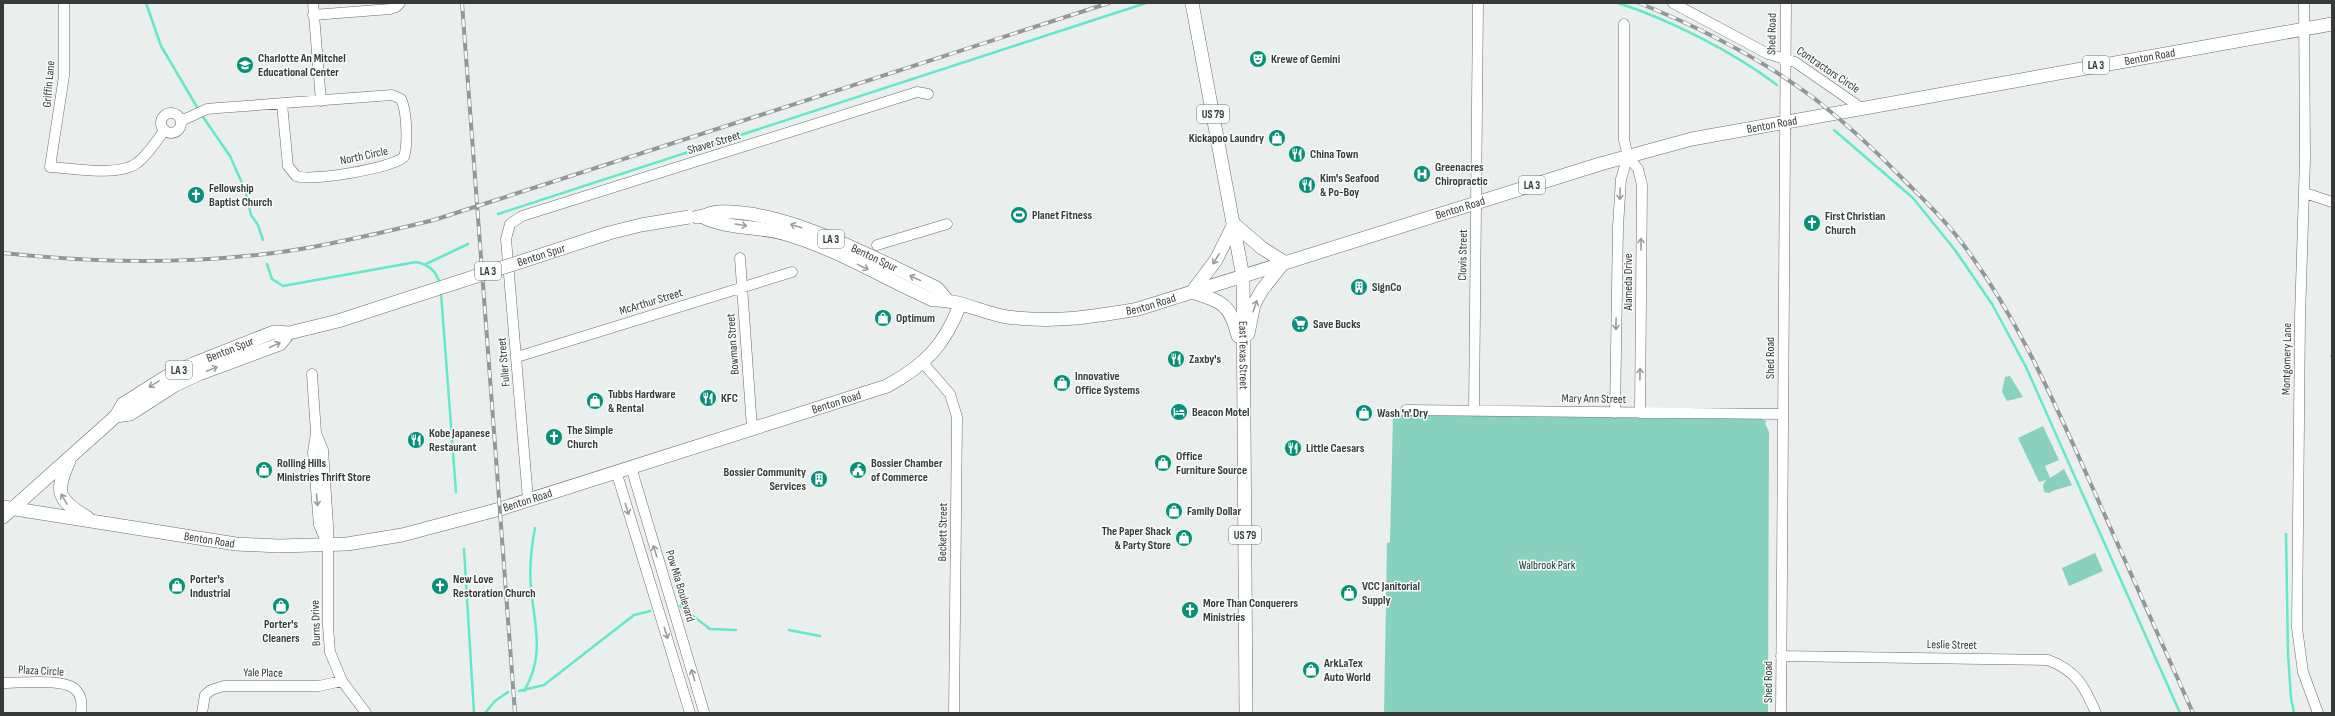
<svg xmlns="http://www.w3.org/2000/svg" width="2335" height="716" font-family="'Sofia Sans Condensed',sans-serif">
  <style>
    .green { fill: #88d1bf }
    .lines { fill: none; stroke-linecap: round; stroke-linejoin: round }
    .stream { stroke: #60e9cb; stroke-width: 2.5 }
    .minor-casing { stroke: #686c6b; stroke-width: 11 }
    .major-casing { stroke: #686c6b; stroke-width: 14 }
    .minor { stroke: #fff; stroke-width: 10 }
    .major { stroke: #fff; stroke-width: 13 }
    .rail-casing { stroke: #949797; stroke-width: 4 }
    .rail { stroke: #f8fdfb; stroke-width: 2.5; stroke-dasharray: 8; stroke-linecap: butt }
    .major-bridge-casing { stroke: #686c6b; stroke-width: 14; stroke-linecap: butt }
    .major-bridge { stroke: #fff; stroke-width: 13 }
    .oneway { stroke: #9c9c9c }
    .labels { text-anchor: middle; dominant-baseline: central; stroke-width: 3; stroke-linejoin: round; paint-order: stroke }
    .shield { fill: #f8fdfb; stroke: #727473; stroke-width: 1 }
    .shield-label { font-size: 11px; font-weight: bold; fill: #383939 }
    .street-label { font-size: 12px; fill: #383939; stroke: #f8fdfb }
    .poi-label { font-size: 12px; font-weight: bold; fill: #383939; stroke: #f8fdfb; text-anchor: start }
    .park-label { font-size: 12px; fill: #19302a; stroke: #f8fdfb }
  </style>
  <rect width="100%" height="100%" fill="#eaefee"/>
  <!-- green -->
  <path class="green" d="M 2010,376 L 2023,397 L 2007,401 L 2002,392 L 2005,377 Z
    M 1393,415 L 1761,419 L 1767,421 L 1765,423 L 1769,432 L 1768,713 L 1384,713 L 1387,543 L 1390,542 Z
    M 2043,426 L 2059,460 L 2045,466 L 2050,478 L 2064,469 L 2072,485 C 2064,488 2055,489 2049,493 L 2044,492 L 2043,485 L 2046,480 L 2039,482 L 2018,438 Z
    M 2095,553 L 2103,571 L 2069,586 L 2062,568 Z"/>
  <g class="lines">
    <!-- stream -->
    <path class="stream" d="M 146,3 L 161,46 L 197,107
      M 1618,3 C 1668,19 1734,52 1777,85
      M 203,117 L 230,156 L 245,190 L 251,215 L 258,225 L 263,240
      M 1834,130 L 1913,198 L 1955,250 L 1992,304 L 2026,367 L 2180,713
      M 498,214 L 1146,3
      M 267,264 L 272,279 L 283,286 L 416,262 C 430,265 436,271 440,284
      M 426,264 L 468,244
      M 441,293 L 456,492
      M 2331,356 L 2332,356
      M 2286,534 L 2288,654 L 2291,698 L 2294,713
      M 464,549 L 474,713
      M 680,606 L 710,629 L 736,630
      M 789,630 L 820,636
      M 519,691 L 544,685 L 634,615 L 650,611
      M 524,691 C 545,656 535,627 531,589 C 529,568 531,549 535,528
      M 485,713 L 495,701 L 508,692"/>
    <!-- minor casing -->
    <g class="minor-casing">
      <path id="minor" d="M 64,3 L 64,76 L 50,167 C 72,168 119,177 137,163 C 148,155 156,141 165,130
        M 313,3 L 321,101
        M 1673,3 L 1768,54 L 1795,62 L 1860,107
        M 2304,3 L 2305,159 L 2300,317 L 2297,628 L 2303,672 L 2318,713
        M 313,15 L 390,9 L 396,7 L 400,3
        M 1624,24 L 1624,140 L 1628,156 L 1638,169 L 1642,185 L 1640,413
        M161 123a10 10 0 1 1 20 0a10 10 0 1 1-20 0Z
        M 181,121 L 207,109 L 218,108 L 392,95 L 401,99 C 407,111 408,144 404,157 C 392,168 311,182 296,176 L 288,166 L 282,104
        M 2305,193 L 2332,202
        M 877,245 L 947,224
        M 740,258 L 752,428
        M 517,357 L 792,272
        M 923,363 L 950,394 L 957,417 L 954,713
        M 312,374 L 316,433 L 313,452 L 319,525 L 327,543
        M 1406,410 L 1782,414
        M 1474,411 L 1478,3
        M 1615,413 L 1618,227 L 1621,179 L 1628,156
        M 316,433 L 323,450 L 328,525 L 328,626 L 330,652 L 342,681 L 366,713
        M 631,467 L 704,712
        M 616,471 L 690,713
        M 528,499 L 506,239 L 510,224 L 522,216 L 917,92 L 928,94
        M 1781,656 L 2048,660 C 2077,671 2084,686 2096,713
        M 3,683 C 20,683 63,678 75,689 C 82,696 82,704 81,713
        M 202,713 L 205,695 L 211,690 L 224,686 L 319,686 L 342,681
        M 1781,713 L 1786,3"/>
    </g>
    <!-- major casing -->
    <g class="major-casing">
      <g id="major">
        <path id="s1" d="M 1192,3 L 1243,277 L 1246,713"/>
        <path id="s2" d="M 697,217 C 705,217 711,212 718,212 C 786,209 876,259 937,288 L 946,299"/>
        <path id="s3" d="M 703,217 C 727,229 759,226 786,234 C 837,249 884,278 933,300 C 958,299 982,313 1007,317 C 1056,323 1090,317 1138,309 L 1600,164 L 1692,139 L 2332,24"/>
        <path d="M 1234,224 L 1262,248 L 1284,262"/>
        <path d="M 1192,292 C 1223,302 1230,304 1238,336"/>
        <path d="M 1192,292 L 1216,260 L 1234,224"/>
        <path d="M 1248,334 L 1254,304 L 1262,290 L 1284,262"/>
        <path d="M 116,416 L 130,414 L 175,385 L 199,374 L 280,344 L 289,333"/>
        <path d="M 69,461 C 54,493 58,500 88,518"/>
        <path id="s4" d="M 3,507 L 236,544 L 279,546 L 347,544 L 402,535 L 500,509 L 887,386 C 925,365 944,346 960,305"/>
        <path id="s5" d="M 3,517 L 116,416 L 123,404 L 169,375 L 193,364 L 274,332 L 289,333"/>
      </g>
    </g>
    <!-- minor -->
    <use href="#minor" class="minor"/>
    <!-- major -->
    <use href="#major" class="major"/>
    <!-- rail casing -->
    <g class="rail-casing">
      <path id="rail" d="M 462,3 L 515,713
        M 1639,3 C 1701,28 1762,59 1815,99 C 1847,124 1877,152 1905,181 C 1924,200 1943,218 1959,239 C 2015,312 2053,399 2090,482 C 2125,559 2159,636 2193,713
        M 3,253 C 105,264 211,265 313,247 C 354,239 394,230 434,220 L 1109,3"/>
    </g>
    <!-- rail -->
    <use href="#rail" class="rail"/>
    <!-- major-bridge casing -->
    <g class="major-bridge-casing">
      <g id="major-bridge">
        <path id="s6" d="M 289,333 L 338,321 L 609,233 L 641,225 L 689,217"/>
      </g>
    </g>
    <!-- major-bridge -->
    <use href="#major-bridge" class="major-bridge"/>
  </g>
  <!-- one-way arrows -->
  <defs><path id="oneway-shaft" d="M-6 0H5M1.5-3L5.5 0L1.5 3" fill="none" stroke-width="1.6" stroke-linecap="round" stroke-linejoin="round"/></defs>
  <g class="oneway">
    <use href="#oneway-shaft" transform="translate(1620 194) rotate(92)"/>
    <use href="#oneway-shaft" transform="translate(741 225) rotate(9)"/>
    <use href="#oneway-shaft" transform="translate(796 226) rotate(-162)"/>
    <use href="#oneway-shaft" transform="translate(1641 244) rotate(-90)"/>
    <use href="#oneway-shaft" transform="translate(1216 259) rotate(122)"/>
    <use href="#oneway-shaft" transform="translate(863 267) rotate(26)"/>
    <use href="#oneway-shaft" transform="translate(915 278) rotate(-155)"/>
    <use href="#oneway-shaft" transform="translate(1255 306) rotate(-71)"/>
    <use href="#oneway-shaft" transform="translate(1616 324) rotate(91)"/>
    <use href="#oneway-shaft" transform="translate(275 345) rotate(-25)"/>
    <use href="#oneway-shaft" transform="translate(212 369) rotate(-22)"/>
    <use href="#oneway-shaft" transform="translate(1640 374) rotate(-89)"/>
    <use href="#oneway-shaft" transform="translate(154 384) rotate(149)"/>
    <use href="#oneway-shaft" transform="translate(64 499) rotate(-121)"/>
    <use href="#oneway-shaft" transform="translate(317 500) rotate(85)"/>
    <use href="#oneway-shaft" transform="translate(627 509) rotate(73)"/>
    <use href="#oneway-shaft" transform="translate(655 551) rotate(-107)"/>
    <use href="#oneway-shaft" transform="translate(666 633) rotate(73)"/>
    <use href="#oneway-shaft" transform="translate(693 675) rotate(-107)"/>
  </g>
  <!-- icons -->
  <defs>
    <g id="theatre-disc" transform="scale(0.9)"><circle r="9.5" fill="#059079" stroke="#f8fdfb"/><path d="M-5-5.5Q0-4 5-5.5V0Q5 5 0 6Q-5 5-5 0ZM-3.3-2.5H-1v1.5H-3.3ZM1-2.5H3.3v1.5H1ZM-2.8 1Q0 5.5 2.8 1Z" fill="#fff"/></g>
    <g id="school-disc" transform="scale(0.9)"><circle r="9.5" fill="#059079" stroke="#f8fdfb"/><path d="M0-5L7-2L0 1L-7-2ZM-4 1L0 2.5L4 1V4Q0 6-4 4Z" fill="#fff"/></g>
    <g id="shop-disc" transform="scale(0.9)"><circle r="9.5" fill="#059079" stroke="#f8fdfb"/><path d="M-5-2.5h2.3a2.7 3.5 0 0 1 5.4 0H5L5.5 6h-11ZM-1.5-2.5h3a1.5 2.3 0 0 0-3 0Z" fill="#fff"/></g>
    <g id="restaurant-disc" transform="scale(0.9)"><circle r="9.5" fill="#059079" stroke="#f8fdfb"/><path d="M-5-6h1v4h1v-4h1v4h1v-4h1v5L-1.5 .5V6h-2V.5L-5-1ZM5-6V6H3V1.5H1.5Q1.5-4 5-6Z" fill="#fff"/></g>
    <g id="hospital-disc" transform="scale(0.9)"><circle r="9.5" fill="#059079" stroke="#f8fdfb"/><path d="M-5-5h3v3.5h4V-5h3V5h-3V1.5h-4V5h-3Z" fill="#fff"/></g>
    <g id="church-disc" transform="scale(0.9)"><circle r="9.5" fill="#059079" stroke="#f8fdfb"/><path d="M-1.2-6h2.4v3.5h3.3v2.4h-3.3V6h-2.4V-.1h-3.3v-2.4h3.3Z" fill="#fff"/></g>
    <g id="stadium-disc" transform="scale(0.9)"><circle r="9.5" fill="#059079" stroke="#f8fdfb"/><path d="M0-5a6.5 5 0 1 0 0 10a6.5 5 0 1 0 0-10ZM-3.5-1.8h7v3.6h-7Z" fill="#fff"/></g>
    <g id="building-disc" transform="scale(0.9)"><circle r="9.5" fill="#059079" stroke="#f8fdfb"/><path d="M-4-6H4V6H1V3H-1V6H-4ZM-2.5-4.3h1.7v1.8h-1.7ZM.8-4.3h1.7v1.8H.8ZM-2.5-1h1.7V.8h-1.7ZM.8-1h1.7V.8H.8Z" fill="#fff"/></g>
    <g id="supermarket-disc" transform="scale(0.9)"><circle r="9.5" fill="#059079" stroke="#f8fdfb"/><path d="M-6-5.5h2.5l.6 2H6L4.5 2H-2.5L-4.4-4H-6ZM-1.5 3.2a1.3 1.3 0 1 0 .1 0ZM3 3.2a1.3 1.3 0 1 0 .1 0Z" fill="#fff"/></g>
    <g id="hotel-disc" transform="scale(0.9)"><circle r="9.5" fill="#059079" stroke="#f8fdfb"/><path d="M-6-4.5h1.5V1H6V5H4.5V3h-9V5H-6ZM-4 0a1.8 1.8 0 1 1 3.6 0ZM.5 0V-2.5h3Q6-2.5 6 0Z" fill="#fff"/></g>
    <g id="civic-disc" transform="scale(0.9)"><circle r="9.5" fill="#059079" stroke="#f8fdfb"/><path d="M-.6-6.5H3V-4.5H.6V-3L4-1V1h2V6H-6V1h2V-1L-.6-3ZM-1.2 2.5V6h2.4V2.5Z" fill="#fff"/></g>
  </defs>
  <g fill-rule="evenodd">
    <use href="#theatre-disc" x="1258" y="59"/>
    <use href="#school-disc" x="245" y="65"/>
    <use href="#shop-disc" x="1277" y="138"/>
    <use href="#restaurant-disc" x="1297" y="154"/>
    <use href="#hospital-disc" x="1422" y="174"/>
    <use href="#restaurant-disc" x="1307" y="185"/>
    <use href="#church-disc" x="196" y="195"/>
    <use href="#stadium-disc" x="1019" y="215"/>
    <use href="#church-disc" x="1812" y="223"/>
    <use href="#building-disc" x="1359" y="287"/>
    <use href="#shop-disc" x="883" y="318"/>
    <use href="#supermarket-disc" x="1300" y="324"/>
    <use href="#restaurant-disc" x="1176" y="359"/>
    <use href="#shop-disc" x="1062" y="383"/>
    <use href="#restaurant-disc" x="708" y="398"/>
    <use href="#shop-disc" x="595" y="401"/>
    <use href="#hotel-disc" x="1179" y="412"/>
    <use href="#shop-disc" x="1364" y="413"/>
    <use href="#church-disc" x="554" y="437"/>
    <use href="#restaurant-disc" x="416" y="440"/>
    <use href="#restaurant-disc" x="1293" y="448"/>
    <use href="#shop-disc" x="1163" y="463"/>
    <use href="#shop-disc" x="264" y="470"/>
    <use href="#civic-disc" x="858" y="470"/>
    <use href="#building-disc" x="819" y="479"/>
    <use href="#shop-disc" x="1174" y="511"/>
    <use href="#shop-disc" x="1184" y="538"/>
    <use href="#shop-disc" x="177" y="586"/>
    <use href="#church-disc" x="440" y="586"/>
    <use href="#shop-disc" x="1349" y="593"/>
    <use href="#shop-disc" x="281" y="606"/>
    <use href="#church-disc" x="1190" y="610"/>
    <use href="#shop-disc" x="1311" y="670"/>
  </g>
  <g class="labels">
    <!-- shield labels -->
    <g class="shield">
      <rect x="2083" y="56" width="26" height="18" rx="3"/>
      <rect x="1197" y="105" width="32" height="18" rx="3"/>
      <rect x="1519" y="176" width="26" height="18" rx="3"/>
      <rect x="818" y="230" width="26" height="18" rx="3"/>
      <rect x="475" y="262" width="26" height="18" rx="3"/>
      <rect x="166" y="361" width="26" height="18" rx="3"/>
      <rect x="1229" y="526" width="32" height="18" rx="3"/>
    </g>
    <g class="shield-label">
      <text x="2096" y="65">LA 3</text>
      <text x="1213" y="114">US 79</text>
      <text x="1532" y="185">LA 3</text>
      <text x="831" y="239">LA 3</text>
      <text x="488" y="271">LA 3</text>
      <text x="179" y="370">LA 3</text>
      <text x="1245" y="535">US 79</text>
    </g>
    <!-- street labels -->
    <g class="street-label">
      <text transform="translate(1772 34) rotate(-89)">Shed Road</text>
      <text stroke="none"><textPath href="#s3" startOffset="1499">Benton Road</textPath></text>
      <text transform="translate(1828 70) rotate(34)">Contractors Circle</text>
      <text transform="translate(49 84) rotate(-85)">Griffin Lane</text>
      <text stroke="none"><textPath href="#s3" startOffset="1115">Benton Road</textPath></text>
      <text transform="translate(714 143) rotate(-17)">Shaver Street</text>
      <text transform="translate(364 156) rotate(-12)">North Circle</text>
      <text stroke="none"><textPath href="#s3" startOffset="792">Benton Road</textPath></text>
      <text stroke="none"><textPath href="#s6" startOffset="264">Benton Spur</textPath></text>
      <text transform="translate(1463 255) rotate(-89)">Clovis Street</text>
      <text stroke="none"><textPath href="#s2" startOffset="186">Benton Spur</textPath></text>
      <text transform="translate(1628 282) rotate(-90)">Alameda Drive</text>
      <text transform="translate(651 302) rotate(-17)">McArthur Street</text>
      <text stroke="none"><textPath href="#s3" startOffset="468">Benton Road</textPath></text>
      <text transform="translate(733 344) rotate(-94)">Bowman Street</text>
      <text stroke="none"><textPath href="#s5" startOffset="286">Benton Spur</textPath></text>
      <text stroke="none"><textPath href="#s1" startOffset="357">East Texas Street</textPath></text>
      <text transform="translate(1770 358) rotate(-90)">Shed Road</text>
      <text transform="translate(2287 359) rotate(-89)">Montgomery Lane</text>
      <text transform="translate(504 362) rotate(-95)">Fuller Street</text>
      <text transform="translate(1594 399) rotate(1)">Mary Ann Street</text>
      <text stroke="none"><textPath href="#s4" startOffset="857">Benton Road</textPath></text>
      <text stroke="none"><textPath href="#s4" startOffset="533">Benton Road</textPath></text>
      <text transform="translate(943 532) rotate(-89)">Beckett Street</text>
      <text stroke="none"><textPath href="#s4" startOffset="209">Benton Road</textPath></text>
      <text transform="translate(680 586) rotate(73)">Pow Mia Boulevard</text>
      <text transform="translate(316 623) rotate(-92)">Burns Drive</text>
      <text transform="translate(1952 645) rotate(1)">Leslie Street</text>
      <text transform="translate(41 671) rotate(3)">Plaza Circle</text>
      <text transform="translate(263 673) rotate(1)">Yale Place</text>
      <text transform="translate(1768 682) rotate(-90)">Shed Road</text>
    </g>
    <!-- poi labels -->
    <g class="poi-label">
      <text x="258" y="58">Charlotte An Mitchel<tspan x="258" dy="14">Educational Center</tspan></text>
      <text x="1271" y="59">Krewe of Gemini</text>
      <text x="1264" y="138" text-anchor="end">Kickapoo Laundry</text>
      <text x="1310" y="154">China Town</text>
      <text x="1435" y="167">Greenacres<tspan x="1435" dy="14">Chiropractic</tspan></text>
      <text x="1320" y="178">Kim's Seafood<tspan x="1320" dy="14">&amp; Po-Boy</tspan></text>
      <text x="209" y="188">Fellowship<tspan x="209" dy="14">Baptist Church</tspan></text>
      <text x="1032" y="215">Planet Fitness</text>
      <text x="1825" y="216">First Christian<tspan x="1825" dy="14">Church</tspan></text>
      <text x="1372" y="287">SignCo</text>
      <text x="896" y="318">Optimum</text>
      <text x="1313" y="324">Save Bucks</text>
      <text x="1189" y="359">Zaxby's</text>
      <text x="1075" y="376">Innovative<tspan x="1075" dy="14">Office Systems</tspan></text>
      <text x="608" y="394">Tubbs Hardware<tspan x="608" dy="14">&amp; Rental</tspan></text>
      <text x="721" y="398">KFC</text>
      <text x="1192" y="412">Beacon Motel</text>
      <text x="1377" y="413">Wash 'n' Dry</text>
      <text x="567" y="430">The Simple<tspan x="567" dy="14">Church</tspan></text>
      <text x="429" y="433">Kobe Japanese<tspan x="429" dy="14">Restaurant</tspan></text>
      <text x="1306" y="448">Little Caesars</text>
      <text x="1176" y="456">Office<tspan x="1176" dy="14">Furniture Source</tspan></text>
      <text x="277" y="463">Rolling Hills<tspan x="277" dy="14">Ministries Thrift Store</tspan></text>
      <text x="871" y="463">Bossier Chamber<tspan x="871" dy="14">of Commerce</tspan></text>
      <text x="806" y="472" text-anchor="end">Bossier Community<tspan x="806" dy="14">Services</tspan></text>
      <text x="1187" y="511">Family Dollar</text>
      <text x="1171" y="531" text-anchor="end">The Paper Shack<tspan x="1171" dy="14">&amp; Party Store</tspan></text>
      <text x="190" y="579">Porter's<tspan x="190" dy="14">Industrial</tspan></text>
      <text x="453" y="579">New Love<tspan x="453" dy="14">Restoration Church</tspan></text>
      <text x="1362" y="586">VCC Janitorial<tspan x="1362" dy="14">Supply</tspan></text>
      <text x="1203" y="603">More Than Conquerers<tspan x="1203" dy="14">Ministries</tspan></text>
      <text x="281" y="624" text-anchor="middle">Porter's<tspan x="281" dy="14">Cleaners</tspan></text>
      <text x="1324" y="663">ArkLaTex<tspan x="1324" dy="14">Auto World</tspan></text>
    </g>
    <!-- park labels -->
    <g class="park-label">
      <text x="1547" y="565">Walbrook Park</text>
    </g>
  </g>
  <!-- border -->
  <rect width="2335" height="716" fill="none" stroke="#383939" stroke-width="8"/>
</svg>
